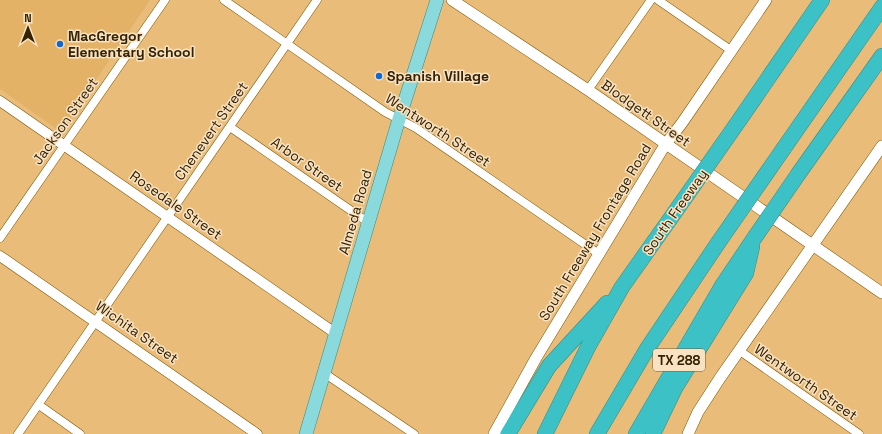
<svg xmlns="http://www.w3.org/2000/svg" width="882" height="434" font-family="'Space Grotesk',sans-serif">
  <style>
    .built { fill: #e3b266 }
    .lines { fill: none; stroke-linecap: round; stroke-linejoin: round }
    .minor-casing { stroke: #7e5604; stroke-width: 9 }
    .tertiary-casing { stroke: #7e5604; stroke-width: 11 }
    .secondary-casing { stroke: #7e5604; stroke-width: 12 }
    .primary-casing { stroke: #398a82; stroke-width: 14 }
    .motorway-casing { stroke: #398a82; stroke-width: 16 }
    .minor { stroke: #fff; stroke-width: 8 }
    .tertiary { stroke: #fff; stroke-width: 10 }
    .secondary { stroke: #fff; stroke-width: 11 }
    .primary { stroke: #8adadd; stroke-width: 13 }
    .motorway { stroke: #3cc2c6; stroke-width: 15 }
    .motorway-bridge-casing { stroke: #398a82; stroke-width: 16; stroke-linecap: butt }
    .motorway-bridge { stroke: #3cc2c6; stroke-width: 15 }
    .poi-dot { fill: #1367d1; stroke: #f8e2c1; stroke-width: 1.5 }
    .labels { text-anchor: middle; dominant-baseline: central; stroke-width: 3; stroke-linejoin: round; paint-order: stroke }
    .shield { fill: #f8e2c1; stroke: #6e5c3d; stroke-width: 1 }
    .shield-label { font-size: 13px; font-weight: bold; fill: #332205 }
    .poi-label { font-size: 14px; font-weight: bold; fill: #332205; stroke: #f8e2c1; text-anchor: start }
    .street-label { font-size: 14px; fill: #332205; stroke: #f8e2c1 }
  </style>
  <rect width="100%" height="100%" fill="#e9bd79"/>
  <!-- built -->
  <path class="built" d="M 0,0 L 150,0 L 61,132 L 0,89 Z"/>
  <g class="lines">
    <!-- minor casing -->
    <g class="minor-casing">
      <path id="minor" d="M 224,0 L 385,112 L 416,128 L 599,254
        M 658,0 L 732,51
        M 588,90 L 651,0
        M 230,127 L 369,223
        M 0,238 L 165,0
        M 740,351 L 859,434
        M 324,373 L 414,434
        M 39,405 L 80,434
        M 18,434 L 317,0"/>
    </g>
    <!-- tertiary casing -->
    <g class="tertiary-casing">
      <path id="tertiary" d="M 0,101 L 335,333
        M 0,256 L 257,434"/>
    </g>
    <!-- secondary casing -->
    <g class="secondary-casing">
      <path id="secondary" d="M 452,0 L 588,90 L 882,293
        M 494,434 L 536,358 L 665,145 L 682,123 L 766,0
        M 688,434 L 698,412 L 720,378 L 882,146"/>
    </g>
    <!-- primary casing -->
    <g class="primary-casing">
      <path id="primary" d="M 306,434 L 399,119 L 437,0"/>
    </g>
    <!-- motorway casing -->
    <g class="motorway-casing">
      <path id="motorway" d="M 736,125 L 822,0
        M 784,148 L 882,7
        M 799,173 L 882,56
        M 508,434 L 549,366 L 607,303
        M 545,434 L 589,345 L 622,287 L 675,212
        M 597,434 L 647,349 L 718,243
        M 636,434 L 722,286 L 755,237
        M 653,434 L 675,388 L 746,273 L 752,247"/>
    </g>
    <!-- minor -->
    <use href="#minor" class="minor"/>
    <!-- tertiary -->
    <use href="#tertiary" class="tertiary"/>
    <!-- secondary -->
    <use href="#secondary" class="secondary"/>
    <!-- primary -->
    <use href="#primary" class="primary"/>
    <!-- motorway -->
    <use href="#motorway" class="motorway"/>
    <!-- motorway-bridge casing -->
    <g class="motorway-bridge-casing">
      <path id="motorway-bridge" d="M 675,212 L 736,125
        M 755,237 L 799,173
        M 718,243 L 784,148"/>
    </g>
    <!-- motorway-bridge -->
    <use href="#motorway-bridge" class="motorway-bridge"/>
  </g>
  <!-- markers -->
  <g class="poi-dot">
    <circle cx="60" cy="44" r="4"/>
    <circle cx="379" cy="76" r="4"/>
  </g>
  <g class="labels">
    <!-- shield labels -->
    <rect class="shield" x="653" y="349" width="52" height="22" rx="3"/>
    <g class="shield-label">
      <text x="679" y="360">TX 288</text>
    </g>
    <!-- poi labels -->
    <g class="poi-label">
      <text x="68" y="36">MacGregor<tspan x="68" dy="16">Elementary School</tspan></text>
      <text x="387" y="76">Spanish Village</text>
    </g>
    <!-- street labels -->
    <g class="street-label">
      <text transform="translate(646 113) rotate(35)">Blodgett Street</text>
      <text transform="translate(65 121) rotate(-55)">Jackson Street</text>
      <text transform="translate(438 130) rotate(33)">Wentworth Street</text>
      <text transform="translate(211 131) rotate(-55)">Chenevert Street</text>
      <text transform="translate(307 164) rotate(35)">Arbor Street</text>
      <text transform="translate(176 205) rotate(35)">Rosedale Street</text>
      <text transform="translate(355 212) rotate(-74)">Almeda Road</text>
      <text transform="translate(675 212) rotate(-55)">South Freeway</text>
      <text transform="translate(595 232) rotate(-59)">South Freeway Frontage Road</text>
      <text transform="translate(137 332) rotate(35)">Wichita Street</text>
      <text transform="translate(806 382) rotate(35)">Wentworth Street</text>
    </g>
  </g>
  <!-- north arrow -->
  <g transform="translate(28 28)" stroke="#f8e2c1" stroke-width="3" paint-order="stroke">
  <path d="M0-3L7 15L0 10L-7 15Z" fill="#332205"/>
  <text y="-6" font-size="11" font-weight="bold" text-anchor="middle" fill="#332205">N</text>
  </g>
</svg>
